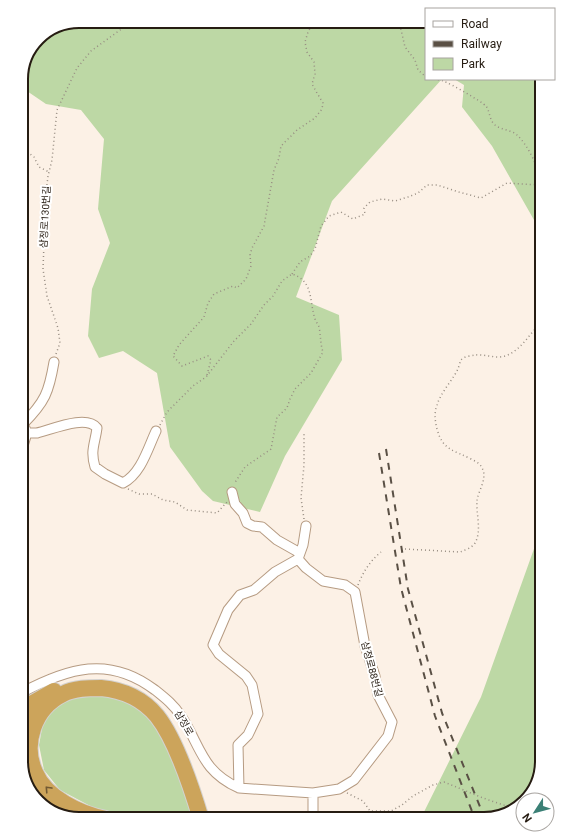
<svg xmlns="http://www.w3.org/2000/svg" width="563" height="840" font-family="Roboto,'Noto Sans KR',sans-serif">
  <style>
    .green { fill: #bdd8a5 }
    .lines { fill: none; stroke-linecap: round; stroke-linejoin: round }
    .service-casing { stroke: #b69b82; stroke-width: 6 }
    .minor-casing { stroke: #b69b82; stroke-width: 11 }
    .motorway-casing { stroke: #d4d2d0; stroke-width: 18 }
    .path { stroke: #978d82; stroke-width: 1.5; stroke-dasharray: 1 3; stroke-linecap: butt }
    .service { stroke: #fff; stroke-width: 4.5 }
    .minor { stroke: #fff; stroke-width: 9 }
    .motorway { stroke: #cca45b; stroke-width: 16 }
    .rail { stroke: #5a5045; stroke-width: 2; stroke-dasharray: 7 7; stroke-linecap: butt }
    .oneway { stroke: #715933 }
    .labels { text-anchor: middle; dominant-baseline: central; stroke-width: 4; stroke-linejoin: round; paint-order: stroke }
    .street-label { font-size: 10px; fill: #261c12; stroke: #fff }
    .rim { fill: none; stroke: #261c12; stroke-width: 2 }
  </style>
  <rect width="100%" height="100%" fill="#fcf1e6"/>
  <!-- green -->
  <path class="green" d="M 79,21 L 426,21 L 426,79 L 442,79 L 332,201 L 296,297 L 339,315 L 342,360 L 285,456 L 260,512 L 213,501 L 202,491 L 170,447 L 157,373 L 123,351 L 99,358 L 88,336 L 92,289 L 110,243 L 98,209 L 104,139 L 81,110 L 46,104 L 24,89 L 21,92 L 21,75 L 38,38 Z
    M 454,79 L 542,79 L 542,234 L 492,146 L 462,107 L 464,85 Z
    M 542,511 L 542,762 L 534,790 L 523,800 L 513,811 L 485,819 L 429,819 L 422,816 L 481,697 L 535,546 Z
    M 86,691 L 119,695 L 150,713 L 172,751 L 194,812 L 136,817 L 94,808 L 60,790 L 44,770 L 39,745 L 43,723 L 60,702 Z"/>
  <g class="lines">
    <!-- service casing -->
    <g class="service-casing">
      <path id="service" d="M 31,776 L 33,795"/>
    </g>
    <!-- minor casing -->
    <g class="minor-casing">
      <path id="minor" d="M 23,424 C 45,402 49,392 54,362
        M 27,433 C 30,433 34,433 37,433 C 51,430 86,414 97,428 C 95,444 90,450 95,467 L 105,474 L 123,483 C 141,474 148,448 156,431
        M 21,452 L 27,433 L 25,428
        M 232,492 L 235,504 L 243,513 L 247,523 L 253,526 L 262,527 L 277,540 L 300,553
        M 21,693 C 68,668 109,655 155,690 C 165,698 174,705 181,716 C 201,746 201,771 239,788 L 313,793 L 339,789 L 354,780 L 388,736 L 392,722 L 378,695 L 375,676 L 365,646 L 355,592 L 345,585 L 323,581 L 306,568 L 298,559
        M 239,788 L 238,745 L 248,735 L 258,714 L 252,685 L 246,676 L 219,654 L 213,645 L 228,610 L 240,595 L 254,590 L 275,572 L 298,559 L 303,545 L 306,526
        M 313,819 L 313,793"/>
    </g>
    <!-- motorway casing -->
    <g class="motorway-casing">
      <path id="motorway" d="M 21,715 L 33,703 L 54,691
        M 106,819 C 80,814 46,798 35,772 C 22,744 34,708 63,694 C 74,688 89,688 101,688 C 123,690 143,699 157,716 C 176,740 192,789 201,819"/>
    </g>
    <!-- path -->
    <path class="path" d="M 399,21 L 405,47 L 415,60 L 418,70 L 426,77
      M 434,79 C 437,80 441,80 443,81 C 448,82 484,103 486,106 C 490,111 489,120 495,125 C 501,130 512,130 517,135 C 528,145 541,171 540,185
      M 21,147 L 34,157 L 39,167 L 49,172
      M 292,274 L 300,262 L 310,256 L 315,249 L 321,226 L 329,216 L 341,212 L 353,219 L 365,214 L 364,208 L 370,202 L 382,199 L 395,201 L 408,197 L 418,193 L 427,185 L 437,185 L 459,192 L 481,198 L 507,183 L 540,185 L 542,187
      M 56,354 L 60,343 L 58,328 L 47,296 L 43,269 L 46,193 L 48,176 L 52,160 L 57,110 L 77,68 L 91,51 L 127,25
      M 207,375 L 211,360 L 208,356 L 182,366 L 173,356 L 179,345 L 204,317 L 208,303 L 214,294 L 233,286 L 237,288 L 246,279 L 251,266 L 250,255 L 252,248 L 264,226 L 274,170 L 279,158 L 281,146 L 297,130 L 315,118 L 322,109 L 323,103 L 317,93 L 312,84 L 315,74 L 314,62 L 307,52 L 305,42 L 308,32 L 314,21
      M 160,425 L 167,412 L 193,386 L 206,377 L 234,341 L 251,324 L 264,305 L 273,296 L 282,281 L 292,274 C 314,281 309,301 315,319 C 316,322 318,324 319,327 C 321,336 320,343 323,352 L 311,373 L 295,389 L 290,399 L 287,408 L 277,417 L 271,449 L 245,467 L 234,484
      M 128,489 L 139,494 L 152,494 L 163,500 L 175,502 L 187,510 L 217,513 L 227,502
      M 304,519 L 301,498 L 304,465 L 304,432
      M 405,549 L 460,552 C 465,550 472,548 475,543 C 482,531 476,514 477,501 C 478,490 489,478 481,466 C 479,463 475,461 471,459 C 454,450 443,451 437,429 C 435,421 434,413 437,405 C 441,392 452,381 458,369 C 459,366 460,362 461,360 C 464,356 471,356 475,355 C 485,354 496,359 505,356 C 520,351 528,336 538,326
      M 358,585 C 363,572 370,561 381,552
      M 347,793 L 363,801 L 370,811 L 391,811 L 402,805 L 413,796 L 433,785 L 444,782 L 483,798 L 515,809"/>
    <!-- service -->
    <use href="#service" class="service"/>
    <!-- minor -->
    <use href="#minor" class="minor"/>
    <!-- motorway -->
    <use href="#motorway" class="motorway"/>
    <!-- rail -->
    <path class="rail" d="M 386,449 L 408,589 L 442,713 L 485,819
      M 379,453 L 401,588 L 435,716 L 475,819"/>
  </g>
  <!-- one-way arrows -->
  <defs><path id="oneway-chevron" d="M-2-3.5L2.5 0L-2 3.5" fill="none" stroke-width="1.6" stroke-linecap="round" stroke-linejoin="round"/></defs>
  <use class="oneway" href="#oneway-chevron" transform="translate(48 789) rotate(-133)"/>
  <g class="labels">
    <!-- street labels -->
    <g class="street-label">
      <text transform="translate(45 217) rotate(-87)">삼정로130번길</text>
      <text transform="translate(372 669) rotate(75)">삼정로88번길</text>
      <text transform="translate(184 723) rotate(59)">삼정로</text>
    </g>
  </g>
  <!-- crop -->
  <path d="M0 0H563V840H0ZM79 28H484A51 51 0 0 1 535 79V761A51 51 0 0 1 484 812H79A51 51 0 0 1 28 761V79A51 51 0 0 1 79 28Z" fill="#fff" fill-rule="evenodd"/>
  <path class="rim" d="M79 28H484A51 51 0 0 1 535 79V761A51 51 0 0 1 484 812H79A51 51 0 0 1 28 761V79A51 51 0 0 1 79 28Z"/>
  <!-- legend -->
  <rect x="425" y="8" width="130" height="72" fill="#ffffff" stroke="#a8a4a0"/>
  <rect x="433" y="21" width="20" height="6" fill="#ffffff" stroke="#a8a4a0"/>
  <text x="461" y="28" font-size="12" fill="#261c12">Road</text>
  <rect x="433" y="41" width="20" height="6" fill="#5a5045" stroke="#a8a4a0"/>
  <text x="461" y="48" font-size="12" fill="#261c12">Railway</text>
  <rect x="433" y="58" width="20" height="12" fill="#bdd8a5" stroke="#a8a4a0"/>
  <text x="461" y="68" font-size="12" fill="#261c12">Park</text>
  <!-- north arrow -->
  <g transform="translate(535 812) rotate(234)"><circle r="19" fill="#ffffff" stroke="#a8a4a0"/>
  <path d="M0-3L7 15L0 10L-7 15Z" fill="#3b8076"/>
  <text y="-6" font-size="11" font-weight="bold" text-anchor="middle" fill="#261c12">N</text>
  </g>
</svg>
